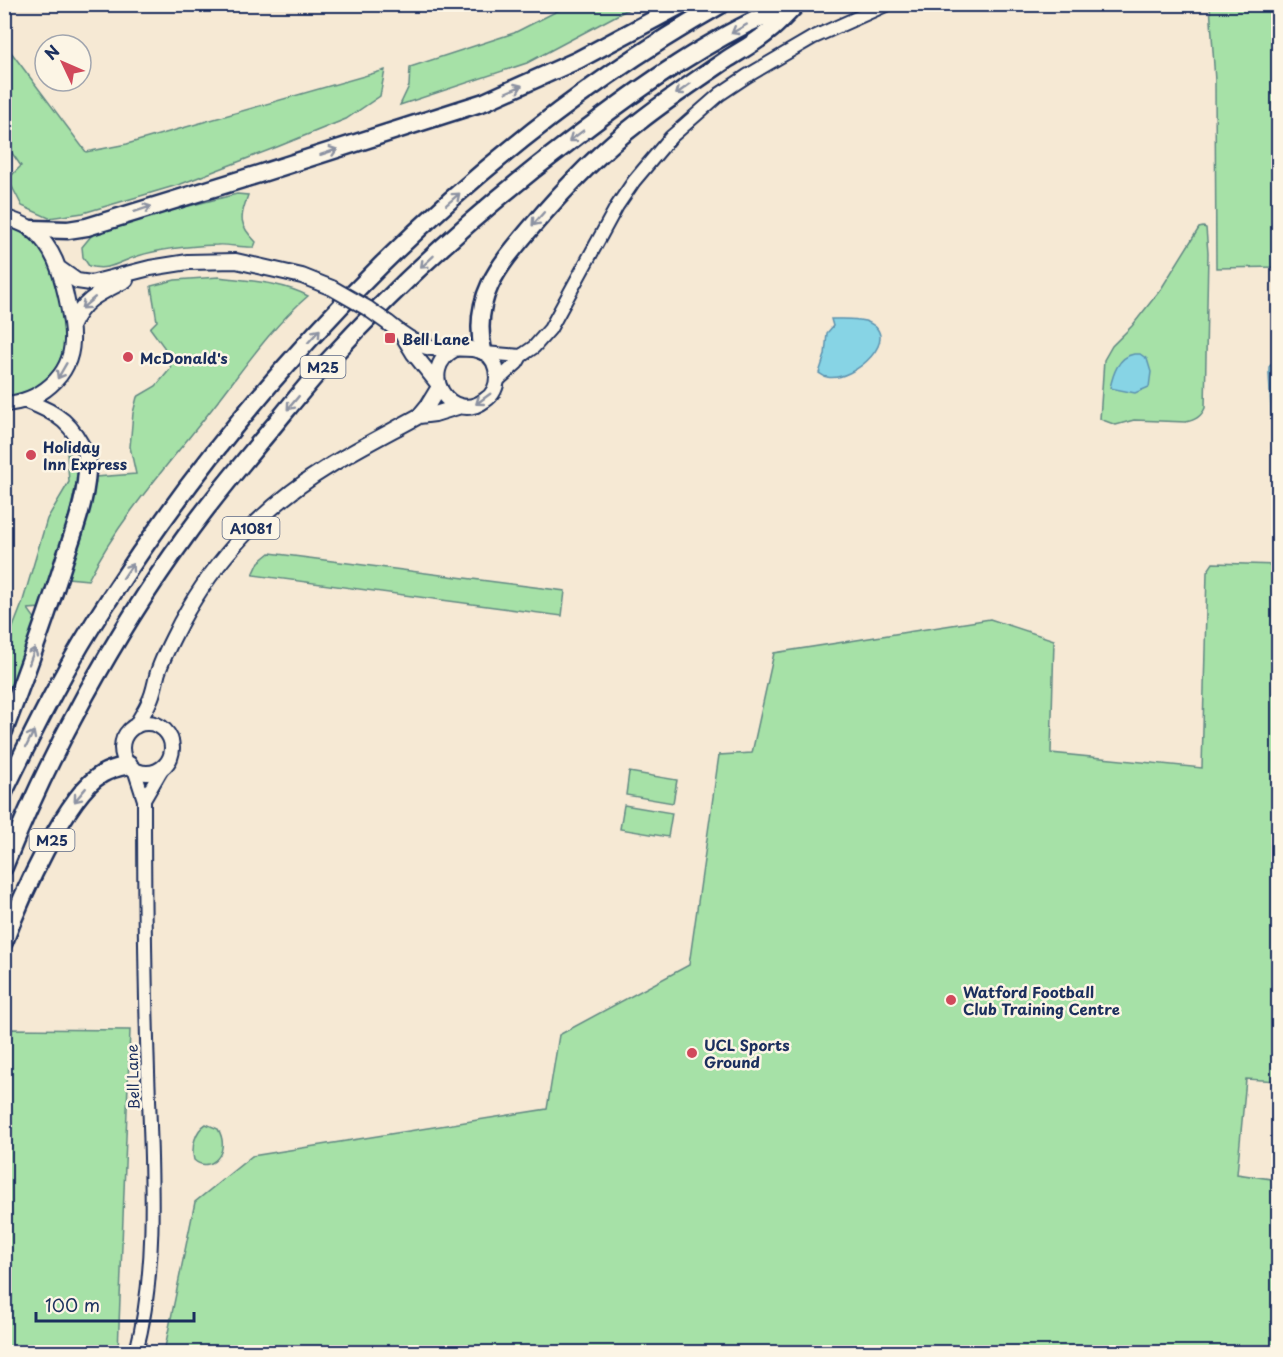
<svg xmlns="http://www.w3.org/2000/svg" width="1283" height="1357" font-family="'Playpen Sans',sans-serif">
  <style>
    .green { fill: #a6e1a7; stroke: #608882; stroke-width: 1.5 }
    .water { fill: #87d4e5; stroke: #5c92af; stroke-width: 1.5 }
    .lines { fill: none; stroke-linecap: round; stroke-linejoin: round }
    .secondary-casing { stroke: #1b2f5e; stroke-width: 16 }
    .primary-casing { stroke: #1b2f5e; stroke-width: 18 }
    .motorway-casing { stroke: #1b2f5e; stroke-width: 21 }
    .secondary { stroke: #fcf5e5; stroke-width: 12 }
    .primary { stroke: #fcf5e5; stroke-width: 14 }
    .motorway { stroke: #fcf5e5; stroke-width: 16 }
    .primary-bridge-casing { stroke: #1b2f5e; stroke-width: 18; stroke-linecap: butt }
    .primary-bridge { stroke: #fcf5e5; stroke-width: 14 }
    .oneway { stroke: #8c92a2 }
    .poi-dot { fill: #d1495b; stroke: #fcf5e5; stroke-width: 2 }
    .labels { text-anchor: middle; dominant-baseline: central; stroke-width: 5; stroke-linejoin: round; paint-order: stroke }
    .shield { fill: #fcf5e5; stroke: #5e6a86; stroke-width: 1.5 }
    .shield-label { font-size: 14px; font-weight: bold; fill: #1b2f5e }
    .poi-label { font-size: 15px; font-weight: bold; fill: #1b2f5e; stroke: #fcf5e5; text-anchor: start }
    .street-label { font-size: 15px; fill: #1b2f5e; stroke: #fcf5e5 }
  </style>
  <rect width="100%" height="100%" fill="#f6e9d4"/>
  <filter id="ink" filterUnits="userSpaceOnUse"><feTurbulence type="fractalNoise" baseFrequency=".0167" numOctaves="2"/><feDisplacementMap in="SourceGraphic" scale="12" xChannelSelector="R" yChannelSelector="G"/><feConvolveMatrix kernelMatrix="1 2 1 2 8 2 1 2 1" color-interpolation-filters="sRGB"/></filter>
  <g filter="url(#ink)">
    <!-- green -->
    <path class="green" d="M 569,5 L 636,5 L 527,63 L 400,105 L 409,86 L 410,67 L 514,33 Z
      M 1210,5 L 1278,5 L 1278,267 L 1216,268 L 1215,81 Z
      M 5,44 L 86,152 L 127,144 L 385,70 L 380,96 L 346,119 L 277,147 L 181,184 L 83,213 L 49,218 L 22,206 L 8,179 L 21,166 L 5,143 Z
      M 237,194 L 248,195 C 240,218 238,224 256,242 L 254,247 C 242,248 229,244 217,245 C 191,246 162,248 138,256 C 120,261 109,272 89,266 L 83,257 L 82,247 L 92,235 L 153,215 Z
      M 4,226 C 42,233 56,273 61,306 C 63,318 66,331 64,343 C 61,374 35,394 5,396 Z
      M 1203,227 L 1206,228 L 1208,253 L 1205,408 C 1201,417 1195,420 1186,422 L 1134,420 L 1116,425 L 1100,419 L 1104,360 L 1112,346 L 1132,326 L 1161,289 L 1199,228 Z
      M 219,277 C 249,281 281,282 308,296 C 269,329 240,374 208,414 C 166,467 119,519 88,580 L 68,578 L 92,501 L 95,477 L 136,474 L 130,447 L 133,413 L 137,397 L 156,386 L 171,368 L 164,347 L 150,328 L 157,321 L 151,286 L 175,280 Z
      M 67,453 L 72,455 L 80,467 L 68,520 L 42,608 L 28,609 L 36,620 L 5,701 L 5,648 L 22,604 L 47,519 L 69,482 Z
      M 270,553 L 565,591 L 562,616 L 253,575 L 259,562 Z
      M 1213,563 L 1278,565 L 1278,1081 L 1246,1079 L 1237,1174 L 1278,1180 L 1278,1352 L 164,1352 L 195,1202 L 252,1156 L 547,1109 L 559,1035 L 689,965 L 719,755 L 752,753 L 774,653 L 990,619 L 1054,640 L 1051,753 L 1202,768 L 1207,572 Z
      M 629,772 L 677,780 L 673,803 L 626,795 Z
      M 624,805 L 672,813 L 668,837 L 620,829 Z
      M 5,1029 L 130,1030 L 118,1352 L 87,1352 L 52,1347 L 32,1352 L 5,1352 L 4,1168 L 8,1159 L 4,1148 Z
      M 206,1124 L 218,1129 C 232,1153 209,1174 194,1160 C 191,1147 195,1131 206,1124 Z"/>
    <!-- water -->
    <path class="water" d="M 831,319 C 842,319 854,318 865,321 C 906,335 853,383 827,377 C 824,377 821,374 819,373 L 825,355 L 827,333 L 833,326 Z
      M 1134,354 L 1140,354 L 1147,359 L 1151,372 L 1149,387 L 1135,393 L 1110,388 C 1113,374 1118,357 1134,354 Z
      M 1278,356 L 1278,475 L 1274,466 L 1269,374 L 1269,367 Z"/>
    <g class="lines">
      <!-- secondary casing -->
      <g class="secondary-casing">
        <path id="secondary" d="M 485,353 L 521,356
          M 497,381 L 517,363 L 521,356 L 534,347 L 550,329 L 617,206 L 634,181 L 671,137 L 720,94 L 747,76 L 812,38 L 888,4
          M 134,769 L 144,800 C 144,891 145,982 148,1072 C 151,1162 159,1266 136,1352
          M 144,800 L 162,769"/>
      </g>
      <!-- primary casing -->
      <g class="primary-casing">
        <path id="primary" d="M 4,217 C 15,221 26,224 34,231 C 54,249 60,270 66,296 C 69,311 73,326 72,341 C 71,377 39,402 4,404
          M 60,269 L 77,281 L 91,283 L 150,268 L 188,262 L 236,261 L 302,276 L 332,288
          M 388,323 C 400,333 412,342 427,347 C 451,354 496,335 497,377 C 497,386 493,395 485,400 C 451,426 415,371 455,349
          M 72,325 C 84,298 101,293 126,280
          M 403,336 L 414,354 L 438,384
          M 26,401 C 59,413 73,424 87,456
          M 419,416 L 435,414 L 461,406
          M122 748a25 25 0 1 1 50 0a25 25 0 1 1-50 0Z
          M 136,726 C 140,718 146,710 149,702 C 154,693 155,682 158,672 C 164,654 173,638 181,622 C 216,557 268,503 331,465 C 360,447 390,432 419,416 L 428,405 L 439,387"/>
      </g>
      <!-- motorway casing -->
      <g class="motorway-casing">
        <path id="motorway" d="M 32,229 L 68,230 L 87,227 L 259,174 L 484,102 L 578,60 L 683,4
          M 483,351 C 472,298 497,268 530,229 C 563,190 599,152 640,121 C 668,99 697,80 726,60 C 740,51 755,43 768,32 C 777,25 785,16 794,7
          M 4,731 C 26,673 47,616 65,558 C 76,525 89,492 87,456
          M 4,792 C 36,726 68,661 108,601 C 261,365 476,143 722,4
          M 4,867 C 49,754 114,635 185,537 C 212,499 242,464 271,429 C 290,406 309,382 329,360 C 403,279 485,205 573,139 C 639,88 714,34 792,4
          M 4,942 C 19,903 66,794 102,774 C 110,769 120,767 129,765"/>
      </g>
      <!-- secondary -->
      <use href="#secondary" class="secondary"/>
      <!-- primary -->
      <use href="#primary" class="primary"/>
      <!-- motorway -->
      <use href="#motorway" class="motorway"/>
      <!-- primary-bridge casing -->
      <g class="primary-bridge-casing">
        <path id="primary-bridge" d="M 332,288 L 367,308 L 388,323"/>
      </g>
      <!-- primary-bridge -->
      <use href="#primary-bridge" class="primary-bridge"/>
    </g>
    <!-- one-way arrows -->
    <defs><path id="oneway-shaft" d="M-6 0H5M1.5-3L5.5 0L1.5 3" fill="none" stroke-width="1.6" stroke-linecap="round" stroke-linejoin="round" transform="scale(1.5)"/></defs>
    <g class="oneway">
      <use href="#oneway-shaft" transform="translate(739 29) rotate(150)"/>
      <use href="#oneway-shaft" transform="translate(514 89) rotate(-23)"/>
      <use href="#oneway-shaft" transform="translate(683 89) rotate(144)"/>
      <use href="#oneway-shaft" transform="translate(576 136) rotate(143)"/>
      <use href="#oneway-shaft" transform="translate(329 152) rotate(-18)"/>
      <use href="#oneway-shaft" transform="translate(453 199) rotate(-41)"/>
      <use href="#oneway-shaft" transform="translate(143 209) rotate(-18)"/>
      <use href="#oneway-shaft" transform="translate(538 219) rotate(131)"/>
      <use href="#oneway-shaft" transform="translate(427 262) rotate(137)"/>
      <use href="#oneway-shaft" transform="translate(88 303) rotate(140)"/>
      <use href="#oneway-shaft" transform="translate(314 336) rotate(-48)"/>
      <use href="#oneway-shaft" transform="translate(62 371) rotate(120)"/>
      <use href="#oneway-shaft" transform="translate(483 399) rotate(144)"/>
      <use href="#oneway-shaft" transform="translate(293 403) rotate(130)"/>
      <use href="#oneway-shaft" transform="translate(128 571) rotate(-56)"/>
      <use href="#oneway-shaft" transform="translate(32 656) rotate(-70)"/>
      <use href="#oneway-shaft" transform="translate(30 739) rotate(-64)"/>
      <use href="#oneway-shaft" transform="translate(80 795) rotate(130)"/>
    </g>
  </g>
  <!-- markers -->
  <g class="poi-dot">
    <rect x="384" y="332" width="12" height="12" rx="3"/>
    <circle cx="128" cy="357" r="6"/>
    <circle cx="31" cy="455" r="6"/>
    <circle cx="951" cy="1000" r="6"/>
    <circle cx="692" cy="1053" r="6"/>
  </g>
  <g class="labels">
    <!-- shield labels -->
    <g class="shield">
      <rect x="300.5" y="356" width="45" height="22" rx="4.5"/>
      <rect x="222.5" y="517" width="57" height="22" rx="4.5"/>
      <rect x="29.5" y="829" width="45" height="22" rx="4.5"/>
    </g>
    <g class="shield-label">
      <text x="323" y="367">M25</text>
      <text x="251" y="528">A1081</text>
      <text x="52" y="840">M25</text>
    </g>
    <!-- poi labels -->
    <g class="poi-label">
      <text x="402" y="338">Bell Lane</text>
      <text x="140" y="357">McDonald's</text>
      <text x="43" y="446">Holiday<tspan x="43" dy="17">Inn Express</tspan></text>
      <text x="963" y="991">Watford Football<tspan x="963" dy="17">Club Training Centre</tspan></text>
      <text x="704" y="1044">UCL Sports<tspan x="704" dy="17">Ground</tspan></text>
    </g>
    <!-- street labels -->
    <g class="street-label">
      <text transform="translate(132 1077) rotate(-92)">Bell Lane</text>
    </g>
  </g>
  <!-- margin -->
  <rect width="1283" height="1357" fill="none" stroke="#fcf5e5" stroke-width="24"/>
  <rect x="12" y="12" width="1259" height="1333" fill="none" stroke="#1b2f5e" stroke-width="2" filter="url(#ink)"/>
  <!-- north arrow -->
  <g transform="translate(63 63) rotate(314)"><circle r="28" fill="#fcf5e5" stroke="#a2a6af" stroke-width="1.5"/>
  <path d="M0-4.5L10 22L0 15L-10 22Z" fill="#d1495b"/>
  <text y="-9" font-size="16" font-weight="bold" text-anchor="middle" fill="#1b2f5e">N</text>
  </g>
  <!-- scale -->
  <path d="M36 1312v9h158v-9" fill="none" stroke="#1b2f5e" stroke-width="3"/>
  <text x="45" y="1312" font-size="18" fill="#1b2f5e" stroke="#fcf5e5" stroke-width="4.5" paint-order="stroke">100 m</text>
</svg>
